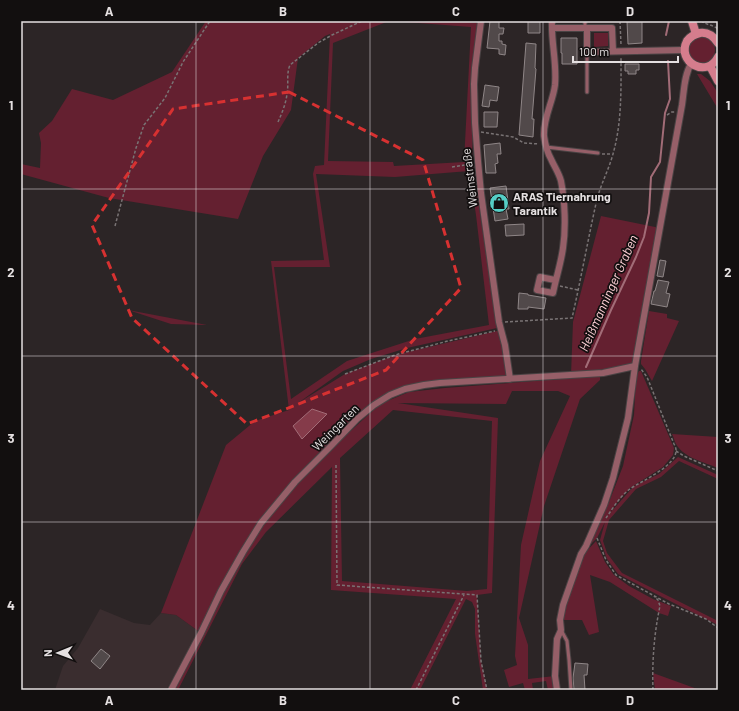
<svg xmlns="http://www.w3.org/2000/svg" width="739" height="711" font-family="Barlow,sans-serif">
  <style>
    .built { fill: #3a2d2f }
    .green { fill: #642030; fill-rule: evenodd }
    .water { fill: #853b4a; stroke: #a26c77 }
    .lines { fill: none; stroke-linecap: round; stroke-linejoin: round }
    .stream { stroke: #a26c77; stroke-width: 2 }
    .building { fill: #51494a; stroke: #8f8687 }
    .lane-casing { stroke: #4a4344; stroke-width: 5 }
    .street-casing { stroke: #4a4344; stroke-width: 8 }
    .secondary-casing { stroke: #4a4344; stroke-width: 10 }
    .path { stroke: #797374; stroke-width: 1.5; stroke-dasharray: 3 2; stroke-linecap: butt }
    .lane { stroke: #965f68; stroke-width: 3 }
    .street { stroke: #965f68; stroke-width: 6 }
    .secondary { stroke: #d57d8d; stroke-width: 8 }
    .marked { fill: none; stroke: #d73131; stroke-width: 3; stroke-dasharray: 8 5; stroke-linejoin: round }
    .grid { fill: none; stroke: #e5e0e1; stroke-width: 1; stroke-opacity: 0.55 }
    .labels { text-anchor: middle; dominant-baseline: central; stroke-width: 3.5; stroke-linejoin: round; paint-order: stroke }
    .street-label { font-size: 12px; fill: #e5e0e1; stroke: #120f0f }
    .poi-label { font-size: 12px; font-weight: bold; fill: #e5e0e1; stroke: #120f0f; text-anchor: start }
    .water-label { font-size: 13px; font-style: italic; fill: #ffd1d7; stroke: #120f0f }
    .neatline { fill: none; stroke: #e5e0e1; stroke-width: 1.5 }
    .grid-label { font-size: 13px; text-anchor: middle; font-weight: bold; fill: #e5e0e1 }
  </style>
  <rect width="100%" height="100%" fill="#2c2526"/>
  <!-- built -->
  <path class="built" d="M 100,609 L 134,623 L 150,625 L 161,613 L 176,615 L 201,633 L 166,690 L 55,690 L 63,666 L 78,648 Z"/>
  <!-- green -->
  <path class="green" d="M 206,21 L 389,21 L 333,43 L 328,161 L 393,162 L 394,166 L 464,162 L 471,27 L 392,21 L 457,21 L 477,23 L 474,84 L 472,160 L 497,328 L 407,348 L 371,359 L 343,371 L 298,403 L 345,374 L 395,355 L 501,330 L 510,379 L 405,389 L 374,405 L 330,447 L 310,462 L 286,492 L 295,482 L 380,404 L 409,392 L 445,388 L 600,376 L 600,380 L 580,399 L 544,506 L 519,618 L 528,645 L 528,679 L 555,676 L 557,690 L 548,690 L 546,681 L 532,683 L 533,690 L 525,690 L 523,683 L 509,687 L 504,670 L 517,665 L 515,656 L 521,545 L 540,461 L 570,396 L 558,391 L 512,391 L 506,404 L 398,403 L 498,418 L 492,593 L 477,595 L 481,661 L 487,690 L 483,690 L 475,634 L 475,609 L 472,602 L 466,599 L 420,690 L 410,690 L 456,599 L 331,590 L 332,467 L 266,532 L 242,564 L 178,690 L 172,690 L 201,633 L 176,615 L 161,613 L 226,445 L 255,421 L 289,410 L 271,261 L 324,260 L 313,174 L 315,166 L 324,165 L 330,34 L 325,36 L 298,58 L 291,110 L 263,156 L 238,219 L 109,198 L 21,174 L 21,164 L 40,168 L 41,143 L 39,133 L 52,121 L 72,89 L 113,100 L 172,72 ZM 469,171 L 476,215 L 489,325 L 415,339 L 347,361 L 291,399 L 274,267 L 330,267 L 316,174 L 395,177 ZM 393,410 L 492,421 L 487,589 L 467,591 L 342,581 L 340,458 Z
    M 594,33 L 608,33 L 608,46 L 594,47 Z
    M689 50a13 13 0 1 1 26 0a13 13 0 1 1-26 0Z
    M 697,74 L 701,74 L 710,81 L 718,93 L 718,109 Z
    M 601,216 L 660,228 L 634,366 L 571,375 L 573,322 Z
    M 128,310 L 207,325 L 171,324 Z
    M 649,311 L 667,314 L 667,318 L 679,321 L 652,381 L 645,369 L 641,364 L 641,361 Z
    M 639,371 L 641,371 L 674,448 L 673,455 L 663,467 L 630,488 L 616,504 L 609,514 L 634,486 L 659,474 L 678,457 L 718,475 L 718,479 L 679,461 L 661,477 L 636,489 L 609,520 L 603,541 L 607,553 L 622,573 L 718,621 L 718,625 L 662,597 L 618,574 L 607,559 L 600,540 L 605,522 L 597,538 L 581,554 L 604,505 L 609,502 L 623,466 L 634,415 L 636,376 Z
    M 672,434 L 718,437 L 718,468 C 704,462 684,458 676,444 C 674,441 674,437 672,434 Z
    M 596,541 L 605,562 L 614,575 L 629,586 L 653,599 L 671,606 L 668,616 L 659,613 L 610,582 L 590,575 L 599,632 L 589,635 L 582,620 L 563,620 L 565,606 L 583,555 Z
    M 653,673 L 700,690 L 655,690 Z"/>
  <!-- water -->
  <path class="water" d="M 312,409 L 327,414 L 302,439 L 293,426 Z"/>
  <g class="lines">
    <!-- stream -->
    <path class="stream" d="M 666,35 L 669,21
      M 586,367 L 611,310 L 636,257 L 644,237 L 649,213 L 651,177 L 660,162 L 665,113 L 670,99 L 668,61"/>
  </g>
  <!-- building -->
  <path class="building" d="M 490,21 L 499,21 L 499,28 L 504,28 L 503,34 L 499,34 L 499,41 L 502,41 L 502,44 L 506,45 L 505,55 L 499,54 L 499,49 L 487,48 Z
    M 528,21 L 540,21 L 540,33 L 528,33 Z
    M 627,21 L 642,21 L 642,43 L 628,44 Z
    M 561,38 L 577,38 L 577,64 L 562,64 L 562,53 L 561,53 Z
    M 526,43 L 536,44 L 535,68 L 536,69 L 532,119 L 534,119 L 533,137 L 519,135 Z
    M 625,64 L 639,64 L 639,70 L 636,70 L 636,74 L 628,74 L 628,71 L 625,71 Z
    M 485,85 L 499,87 L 497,101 L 490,100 L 489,107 L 482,106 Z
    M 484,112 L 498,112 L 497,127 L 484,127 Z
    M 500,143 L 501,154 L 497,154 L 498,163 L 495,164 L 496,173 L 486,173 L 484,145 Z
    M 506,186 L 509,209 L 506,209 L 508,219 L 495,221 L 490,188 Z
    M 524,224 L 524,235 L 506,236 L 505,225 Z
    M 660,260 L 666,261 L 663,277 L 657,276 Z
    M 658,280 L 669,282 L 666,293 L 670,294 L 667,307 L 651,304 L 654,291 L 655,291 Z
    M 519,293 L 528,294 L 528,295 L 546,298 L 544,309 L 528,307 L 528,309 L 518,309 Z
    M 101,649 L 110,656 L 100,669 L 91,661 Z
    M 575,663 L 588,664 L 587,675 L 584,675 L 585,690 L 574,690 L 573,678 Z"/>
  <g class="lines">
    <!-- lane casing -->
    <g class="lane-casing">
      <path id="lane" d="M 585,28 L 585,21
        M 587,92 L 587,52
        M 546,147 L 598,153
        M 561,630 L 567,641 L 569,660 L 571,690"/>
    </g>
    <!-- street casing -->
    <g class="street-casing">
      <path id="street" d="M 481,21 L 475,68 L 474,84 L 475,123 L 478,161 L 481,193 L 499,322 L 505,345 L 510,379
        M 552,21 C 551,42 557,63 555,85 C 553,102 543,118 544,136 C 545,143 547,152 551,159 C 554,166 559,173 561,181 C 565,201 566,228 563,248 C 561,263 556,278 553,293 L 537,290 L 540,277 L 555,280
        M 552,28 L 612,28 L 613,51
        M 587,28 L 587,52 L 685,50
        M 171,690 L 201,633 L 221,591 L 243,552 L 261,523 L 295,482 L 330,447 L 357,419 L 374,405 L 390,395 L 405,389 L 424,385 L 440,383 L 603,373 L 635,366
        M 557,690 L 555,676 L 557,639 L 561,630 L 560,620 L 563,605 L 581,554 L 586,546 L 604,505 L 613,478 L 628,418 L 635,366 L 682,105 C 684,92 684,75 691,64"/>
    </g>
    <!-- secondary casing -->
    <g class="secondary-casing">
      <path id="secondary" d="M 692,21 L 696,34
        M 718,43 C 714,37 708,32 700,33 C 695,34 690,37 687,41 C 676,62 707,79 718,57
        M 710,66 L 718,81"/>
    </g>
    <!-- path -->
    <path class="path" d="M 620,21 L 621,45
      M 701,21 C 707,25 713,25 718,29
      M 667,115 L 672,112 L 675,112
      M 278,122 C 282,113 286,103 287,94 C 289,84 286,74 290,65 L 318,43 L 332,35 L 362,21
      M 481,132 L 513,137 L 524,143 L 539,144
      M 602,154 L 612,154
      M 452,167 L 472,164
      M 115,226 L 136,148 L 144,125 L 165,98 L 183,62 L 210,21
      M 560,286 L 578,290
      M 505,322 L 572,318 C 581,279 588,239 597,199 C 601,184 609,169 613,154 C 622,122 621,90 621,57
      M 345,374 L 395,355 L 448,341 L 495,331
      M 676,451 L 684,456 L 718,471
      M 336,465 L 337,585 L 477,595 L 481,661 L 487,690
      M 606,518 C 613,508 620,496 630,489 C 641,481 677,466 676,450 C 676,448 675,446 674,444 L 647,377 L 641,369
      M 597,538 L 606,560 L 616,575 L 669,604 L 706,619 L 718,628
      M 416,690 L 464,595
      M 653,690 C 652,662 654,634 660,606 L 658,600 L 654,596"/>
    <!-- lane -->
    <use href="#lane" class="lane"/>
    <!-- street -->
    <use href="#street" class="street"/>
    <!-- secondary -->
    <use href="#secondary" class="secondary"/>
  </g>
  <!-- marked area -->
  <path class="marked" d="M 289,92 L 423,160 L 461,288 L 386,370 L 247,424 L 132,318 L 92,225 L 173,109 Z"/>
  <!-- grid -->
  <path class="grid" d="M 196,21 L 196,690M 370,21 L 370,690M 543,21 L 543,690M 21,189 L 718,189M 21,356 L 718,356M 21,522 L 718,522"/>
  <!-- icons -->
  <defs>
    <g id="shop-disc" transform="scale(1)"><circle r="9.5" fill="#55cec6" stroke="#120f0f"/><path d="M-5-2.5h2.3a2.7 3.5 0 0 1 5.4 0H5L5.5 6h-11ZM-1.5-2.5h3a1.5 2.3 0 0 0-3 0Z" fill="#111"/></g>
  </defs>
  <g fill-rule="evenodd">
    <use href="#shop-disc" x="499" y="203"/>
  </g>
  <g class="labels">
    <!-- street labels -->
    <g class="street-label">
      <text transform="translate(469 178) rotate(-97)">Weinstraße</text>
      <text transform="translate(335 427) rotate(-45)">Weingarten</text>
    </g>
    <!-- poi labels -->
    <g class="poi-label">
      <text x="513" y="196">ARAS Tiernahrung<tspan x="513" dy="14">Tarantik</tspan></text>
    </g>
    <!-- water labels -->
    <g class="water-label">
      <text transform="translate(608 293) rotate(-66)">Heißmanninger Graben</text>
    </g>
  </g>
  <!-- border -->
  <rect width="739" height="711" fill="none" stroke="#120f0f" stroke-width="44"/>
  <!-- north arrow -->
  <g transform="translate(58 653) rotate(269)" stroke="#120f0f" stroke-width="3" paint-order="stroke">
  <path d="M0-3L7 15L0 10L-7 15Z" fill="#e5e0e1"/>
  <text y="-6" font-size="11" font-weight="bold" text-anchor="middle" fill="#e5e0e1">N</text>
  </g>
  <!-- scale -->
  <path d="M573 56v6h105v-6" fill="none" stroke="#e5e0e1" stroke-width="2"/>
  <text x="579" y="56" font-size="12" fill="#e5e0e1" stroke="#120f0f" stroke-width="3" paint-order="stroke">100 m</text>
  <rect x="22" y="22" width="695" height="667" class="neatline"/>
  <g class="grid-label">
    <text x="109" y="16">A</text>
    <text x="283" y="16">B</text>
    <text x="456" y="16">C</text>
    <text x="630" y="16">D</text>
    <text x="11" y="110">1</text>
    <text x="728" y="110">1</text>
    <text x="11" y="277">2</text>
    <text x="728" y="277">2</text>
    <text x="11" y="443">3</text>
    <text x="728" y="443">3</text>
    <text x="11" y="610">4</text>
    <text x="728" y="610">4</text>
    <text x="109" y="705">A</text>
    <text x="283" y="705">B</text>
    <text x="456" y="705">C</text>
    <text x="630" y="705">D</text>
  </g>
</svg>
